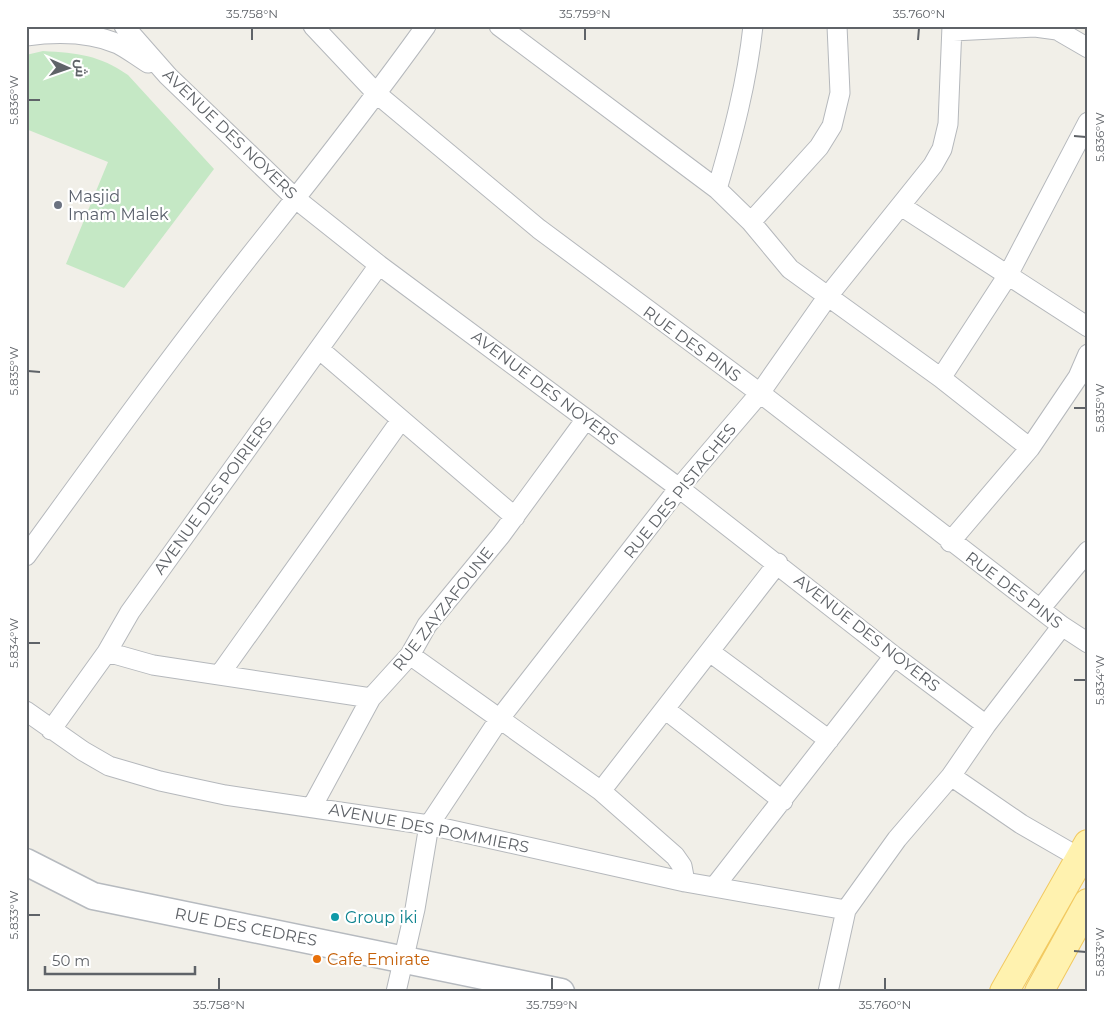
<svg xmlns="http://www.w3.org/2000/svg" width="1114" height="1018" font-family="Montserrat,Cairo,sans-serif">
  <style>
    .green { fill: #c5e8c5 }
    .lines { fill: none; stroke-linecap: round; stroke-linejoin: round }
    .street-casing { stroke: #b5b8bc; stroke-width: 21 }
    .secondary-casing { stroke: #b6babf; stroke-width: 29 }
    .primary-casing { stroke: #f2c960; stroke-width: 30 }
    .street { stroke: #fff; stroke-width: 19 }
    .secondary { stroke: #fff; stroke-width: 26 }
    .primary { stroke: #fff2af; stroke-width: 28 }
    .ticks { fill: none; stroke: #5f6368; stroke-width: 2 }
    .worship-dot { fill: #6b7280; stroke: #fff; stroke-width: 2 }
    .culture-dot { fill: #0f9aa8; stroke: #fff; stroke-width: 2 }
    .food-dot { fill: #e8710a; stroke: #fff; stroke-width: 2 }
    .labels { text-anchor: middle; dominant-baseline: central; stroke-width: 4.5; stroke-linejoin: round; paint-order: stroke }
    .street-label { font-size: 16px; fill: #5f6368; stroke: #fff }
    .worship-label { font-size: 16px; fill: #5b616d; stroke: #fff; text-anchor: start }
    .culture-label { font-size: 16px; fill: #0d838f; stroke: #fff; text-anchor: start }
    .food-label { font-size: 16px; fill: #c56008; stroke: #fff; text-anchor: start }
    .neatline { fill: none; stroke: #5f6368; stroke-width: 2 }
    .ticks-label { font-size: 12px; text-anchor: middle; fill: #5f6368 }
  </style>
  <rect width="100%" height="100%" fill="#f1efe8"/>
  <!-- green -->
  <path class="green" d="M 43,51 C 78,53 99,55 128,75 L 214,169 L 124,288 L 66,264 L 108,162 L 26,129 L 26,55 Z"/>
  <g class="lines">
    <!-- street casing -->
    <g class="street-casing">
      <path id="street" d="M 124,26 L 168,76 L 296,199 L 379,265 L 679,488 L 894,656 L 986,725
        M 313,26 L 377,94 L 539,229 L 760,393 L 1062,626 L 1088,643
        M 499,26 L 717,189 L 751,222 L 790,269 L 941,378 L 1030,448
        M 953,31 L 1035,27 L 1057,30 L 1088,48
        M 26,36 C 56,32 90,32 118,44 C 128,49 138,57 148,63
        M 717,189 C 733,135 747,82 753,26
        M 901,206 L 1088,327
        M 751,222 L 819,147 L 832,126 L 840,93 L 837,26
        M 319,349 L 515,517
        M 941,378 L 1008,275 L 1088,122
        M 950,542 L 1030,448 L 1078,377 L 1088,354
        M 26,556 C 105,447 184,338 268,233 C 322,165 375,97 426,26
        M 1040,609 L 1088,551
        M 107,652 L 153,665 L 371,698
        M 710,652 L 829,740
        M 410,655 L 601,791 L 675,856 L 682,866 L 685,882
        M 220,674 L 401,420
        M 666,710 L 783,801
        M 26,711 L 83,751 L 109,766 L 160,781 L 225,795 L 429,825 L 685,882 L 846,910
        M 51,730 L 107,652 L 130,612 L 379,265
        M 951,776 L 1021,824 L 1080,858
        M 601,791 L 778,563
        M 312,807 L 371,698 L 410,655 L 427,625 L 501,535 L 586,419
        M 715,886 L 894,656
        M 396,992 L 415,909 L 429,825 L 500,718 L 679,488 L 760,393 L 828,296 L 933,165 L 942,149 L 948,124 L 952,26
        M 828,992 L 846,910 L 897,839 L 951,776 L 986,725 L 1062,626"/>
    </g>
    <!-- secondary casing -->
    <g class="secondary-casing">
      <path id="secondary" d="M 26,862 L 93,896 L 561,992"/>
    </g>
    <!-- primary casing -->
    <g class="primary-casing">
      <path id="primary" d="M 1004,992 L 1088,844
        M 1039,992 L 1088,903"/>
    </g>
    <!-- street -->
    <use href="#street" class="street"/>
    <!-- secondary -->
    <use href="#secondary" class="secondary"/>
    <!-- primary -->
    <use href="#primary" class="primary"/>
  </g>
  <!-- ticks -->
  <path class="ticks" d="M 252,40 L 252,28M 585,40 L 585,28M 918,40 L 919,28M 28,100 L 40,100M 1074,136 L 1086,137M 28,371 L 40,372M 1074,408 L 1086,408M 28,643 L 40,643M 1074,680 L 1086,680M 28,915 L 40,915M 1074,951 L 1086,952M 219,990 L 219,978M 552,990 L 552,978M 885,990 L 885,978"/>
  <!-- markers -->
  <circle class="worship-dot" cx="58" cy="205" r="5"/>
  <circle class="culture-dot" cx="335" cy="917" r="5"/>
  <circle class="food-dot" cx="317" cy="959" r="5"/>
  <g class="labels">
    <!-- street labels -->
    <g class="street-label">
      <text transform="translate(230 134) rotate(44)">AVENUE DES NOYERS</text>
      <text transform="translate(692 344) rotate(36)">RUE DES PINS</text>
      <text transform="translate(545 388) rotate(37)">AVENUE DES NOYERS</text>
      <text transform="translate(680 491) rotate(-51)">RUE DES PISTACHES</text>
      <text transform="translate(213 496) rotate(-54)">AVENUE DES POIRIERS</text>
      <text transform="translate(1014 590) rotate(37)">RUE DES PINS</text>
      <text transform="translate(443 609) rotate(-52)">RUE ZAYZAFOUNE</text>
      <text transform="translate(867 633) rotate(38)">AVENUE DES NOYERS</text>
      <text transform="translate(429 828) rotate(11)">AVENUE DES POMMIERS</text>
      <text transform="translate(246 927) rotate(11)">RUE DES CEDRES</text>
    </g>
    <!-- worship labels -->
    <g class="worship-label">
      <text x="68" y="196">Masjid<tspan x="68" dy="18">Imam Malek</tspan></text>
    </g>
    <!-- culture labels -->
    <g class="culture-label">
      <text x="345" y="917">Group iki</text>
    </g>
    <!-- food labels -->
    <g class="food-label">
      <text x="327" y="959">Cafe Emirate</text>
    </g>
  </g>
  <!-- border -->
  <rect width="1114" height="1018" fill="none" stroke="#ffffff" stroke-width="55"/>
  <!-- north arrow -->
  <g transform="translate(68 68) rotate(92)" stroke="#ffffff" stroke-width="4" paint-order="stroke">
  <path d="M0-4L9 19L0 12L-9 19Z" fill="#5f6368"/>
  <text y="-8" font-size="14" font-weight="bold" text-anchor="middle" fill="#5f6368">ش</text>
  </g>
  <!-- scale -->
  <path d="M45 966v8h150v-8" fill="none" stroke="#5f6368" stroke-width="2.5"/>
  <text x="52" y="966" font-size="15" fill="#5f6368" stroke="#ffffff" stroke-width="4" paint-order="stroke">50 m</text>
  <rect x="28" y="28" width="1058" height="962" class="neatline"/>
  <g class="ticks-label">
    <text x="252" y="18">35.758°N</text>
    <text x="585" y="18">35.759°N</text>
    <text x="919" y="18">35.760°N</text>
    <text transform="translate(14 100) rotate(-90)" y="4">5.836°W</text>
    <text transform="translate(1100 137) rotate(-90)" y="4">5.836°W</text>
    <text transform="translate(14 371) rotate(-90)" y="4">5.835°W</text>
    <text transform="translate(1100 408) rotate(-90)" y="4">5.835°W</text>
    <text transform="translate(14 643) rotate(-90)" y="4">5.834°W</text>
    <text transform="translate(1100 680) rotate(-90)" y="4">5.834°W</text>
    <text transform="translate(14 915) rotate(-90)" y="4">5.833°W</text>
    <text transform="translate(1100 952) rotate(-90)" y="4">5.833°W</text>
    <text x="219" y="1009">35.758°N</text>
    <text x="552" y="1009">35.759°N</text>
    <text x="885" y="1009">35.760°N</text>
  </g>
</svg>
